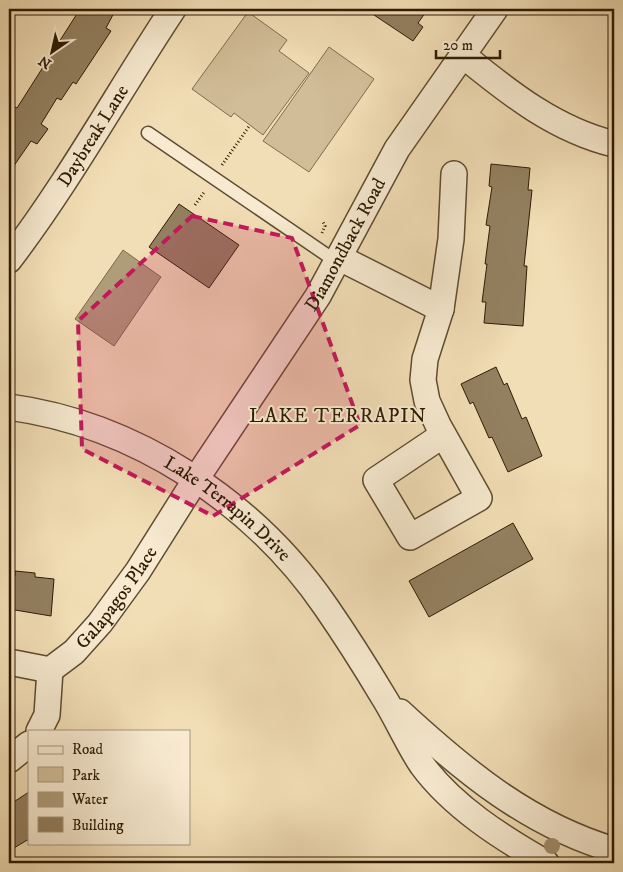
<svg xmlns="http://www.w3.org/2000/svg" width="623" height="872" font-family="'IM FELL DW Pica',serif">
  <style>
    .green { fill: #d1bd98; stroke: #7f6c4e }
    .water { fill: #af9c79; stroke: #7b684a }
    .building { fill: #938060; stroke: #2d1b03 }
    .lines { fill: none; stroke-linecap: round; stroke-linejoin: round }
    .lane-casing { stroke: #5e4c30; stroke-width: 15 }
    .street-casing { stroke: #5e4c30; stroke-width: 28 }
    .path { stroke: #2d1b03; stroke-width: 3; stroke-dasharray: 1 2.5; stroke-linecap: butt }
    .lane { stroke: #f7ead0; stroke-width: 12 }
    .street { stroke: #f7ead0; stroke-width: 25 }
    .tree { fill: #a18e6c }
    .marked { fill: #c2185b; fill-opacity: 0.2; stroke: #c2185b; stroke-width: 4; stroke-dasharray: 10 6; stroke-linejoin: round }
    .labels { text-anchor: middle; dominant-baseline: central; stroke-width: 4; stroke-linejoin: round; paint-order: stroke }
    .street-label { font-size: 19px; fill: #2d1b03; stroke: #f7ead0 }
    .neighbourhood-label { font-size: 20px; letter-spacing: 1px; fill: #2d1b03; stroke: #f7ead0 }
  </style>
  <rect width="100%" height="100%" fill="#f2deb6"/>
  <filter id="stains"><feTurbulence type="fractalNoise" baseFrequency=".004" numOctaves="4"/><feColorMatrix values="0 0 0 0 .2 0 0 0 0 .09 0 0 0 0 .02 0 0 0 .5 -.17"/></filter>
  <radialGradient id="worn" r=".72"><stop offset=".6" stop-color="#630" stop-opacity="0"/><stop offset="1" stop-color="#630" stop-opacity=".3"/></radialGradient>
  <!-- green -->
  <path class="green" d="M 248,12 L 287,40 L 279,51 L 309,73 L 263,135 L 234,113 L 231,117 L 192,89 Z
    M 329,47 L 374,79 L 309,172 L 263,141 Z"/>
  <!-- water -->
  <path class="water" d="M 123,250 L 161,277 L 114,346 L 75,319 Z"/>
  <!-- building -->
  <path class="building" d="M 80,9 L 116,9 L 106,28 L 111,31 L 76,84 L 73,82 L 61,100 L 57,98 L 41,124 L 48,129 L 37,144 L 31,141 L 9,173 L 9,116 L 15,107 L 17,108 Z
    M 365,9 L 428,9 L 418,23 L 423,27 L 413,41 Z
    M 491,164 L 530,168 L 528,190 L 532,190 L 524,266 L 527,266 L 523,326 L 484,323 L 486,302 L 482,302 L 487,264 L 485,264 L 490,226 L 486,225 L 492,187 L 489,186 Z
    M 179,204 L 239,245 L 209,288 L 149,247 Z
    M 496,367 L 504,385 L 507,383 L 522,419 L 526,417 L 542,456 L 508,472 L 492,437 L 489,438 L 473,402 L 470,404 L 461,384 Z
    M 513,523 L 533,559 L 429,617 L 409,581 Z
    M 15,571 L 35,573 L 35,577 L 54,579 L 51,616 L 9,609 L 9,575 L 15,576 Z
    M 29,792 L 29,839 L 14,848 L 9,839 L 9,805 Z"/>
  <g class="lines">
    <!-- lane casing -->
    <g class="lane-casing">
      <path id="lane" d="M 148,133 L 337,262"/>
    </g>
    <!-- street casing -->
    <g class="street-casing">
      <g id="street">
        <path d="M 464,56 C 509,93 556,130 614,144"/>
        <path d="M 340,258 L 441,309"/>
        <path id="s1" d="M 9,260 C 70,180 118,92 173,9"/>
        <path id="s2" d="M 9,407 C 135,424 254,502 326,607 C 346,636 365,666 383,696 C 397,718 407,743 422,765 C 453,807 502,838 546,863"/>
        <path d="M 443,435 L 376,480 L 410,537 L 479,498 L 438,425 L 427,401 L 423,380 L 425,359 L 441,309 L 451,239 L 454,174"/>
        <path id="s3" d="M 9,662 L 50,670 L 74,652 L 100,623 L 138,571 L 196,479 L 318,296 L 397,149 L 495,9"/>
        <path d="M 400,712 C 464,771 529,825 614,850"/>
        <path d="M 39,731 L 47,715 L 50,670"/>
        <path d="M 9,760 L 29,744"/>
      </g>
    </g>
    <!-- path -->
    <path class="path" d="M 9,20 L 13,9
      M 222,165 L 250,125
      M 195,205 L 205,191
      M 322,233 L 325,226 L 323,222"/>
    <!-- lane -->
    <use href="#lane" class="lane"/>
    <!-- street -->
    <use href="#street" class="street"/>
  </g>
  <!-- trees -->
  <circle class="tree" cx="552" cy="846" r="8"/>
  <!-- marked area -->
  <path class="marked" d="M 192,216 L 292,238 L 360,425 L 213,516 L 82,449 L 78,321 Z"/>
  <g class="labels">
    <!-- street labels -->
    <g class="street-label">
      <text stroke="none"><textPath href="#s1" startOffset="150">Daybreak Lane</textPath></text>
      <text stroke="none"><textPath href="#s3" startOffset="562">Diamondback Road</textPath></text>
      <text stroke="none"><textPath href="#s2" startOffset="245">Lake Terrapin Drive</textPath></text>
      <text stroke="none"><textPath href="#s3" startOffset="141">Galapagos Place</textPath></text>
    </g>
    <!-- neighbourhood labels -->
    <g class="neighbourhood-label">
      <text x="338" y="416">LAKE TERRAPIN</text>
    </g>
  </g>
  <!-- margin -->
  <rect width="623" height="872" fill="none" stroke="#f2deb6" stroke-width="30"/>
  <rect x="10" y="10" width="603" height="852" fill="none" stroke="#2d1b03" stroke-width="2.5"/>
  <rect x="15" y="15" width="593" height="842" fill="none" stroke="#2d1b03"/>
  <!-- legend -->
  <rect x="28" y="730" width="162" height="115" fill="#f7ead0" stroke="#a6977e"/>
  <rect x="38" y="746" width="25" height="8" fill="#f7ead0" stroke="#a6977e"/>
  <text x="72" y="754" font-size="15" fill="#2d1b03">Road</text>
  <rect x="38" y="767" width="25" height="15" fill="#d1bd98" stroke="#a6977e"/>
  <text x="72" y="780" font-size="15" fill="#2d1b03">Park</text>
  <rect x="38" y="792" width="25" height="15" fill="#af9c79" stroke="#a6977e"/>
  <text x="72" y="804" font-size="15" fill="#2d1b03">Water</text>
  <rect x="38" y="817" width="25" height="15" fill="#938060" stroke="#a6977e"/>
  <text x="72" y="830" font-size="15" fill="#2d1b03">Building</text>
  <!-- north arrow -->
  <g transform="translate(52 52) rotate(214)" stroke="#f7ead0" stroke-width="4" paint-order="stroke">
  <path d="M0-4L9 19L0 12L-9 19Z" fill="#2d1b03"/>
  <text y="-8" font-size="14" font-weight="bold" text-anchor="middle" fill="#2d1b03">N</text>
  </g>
  <!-- scale -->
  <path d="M436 50v8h64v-8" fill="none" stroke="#2d1b03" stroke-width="2.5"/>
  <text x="443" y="50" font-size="15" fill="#2d1b03" stroke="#f7ead0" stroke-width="4" paint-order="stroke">20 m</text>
  <rect width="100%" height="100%" filter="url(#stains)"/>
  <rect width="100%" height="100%" fill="url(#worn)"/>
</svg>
